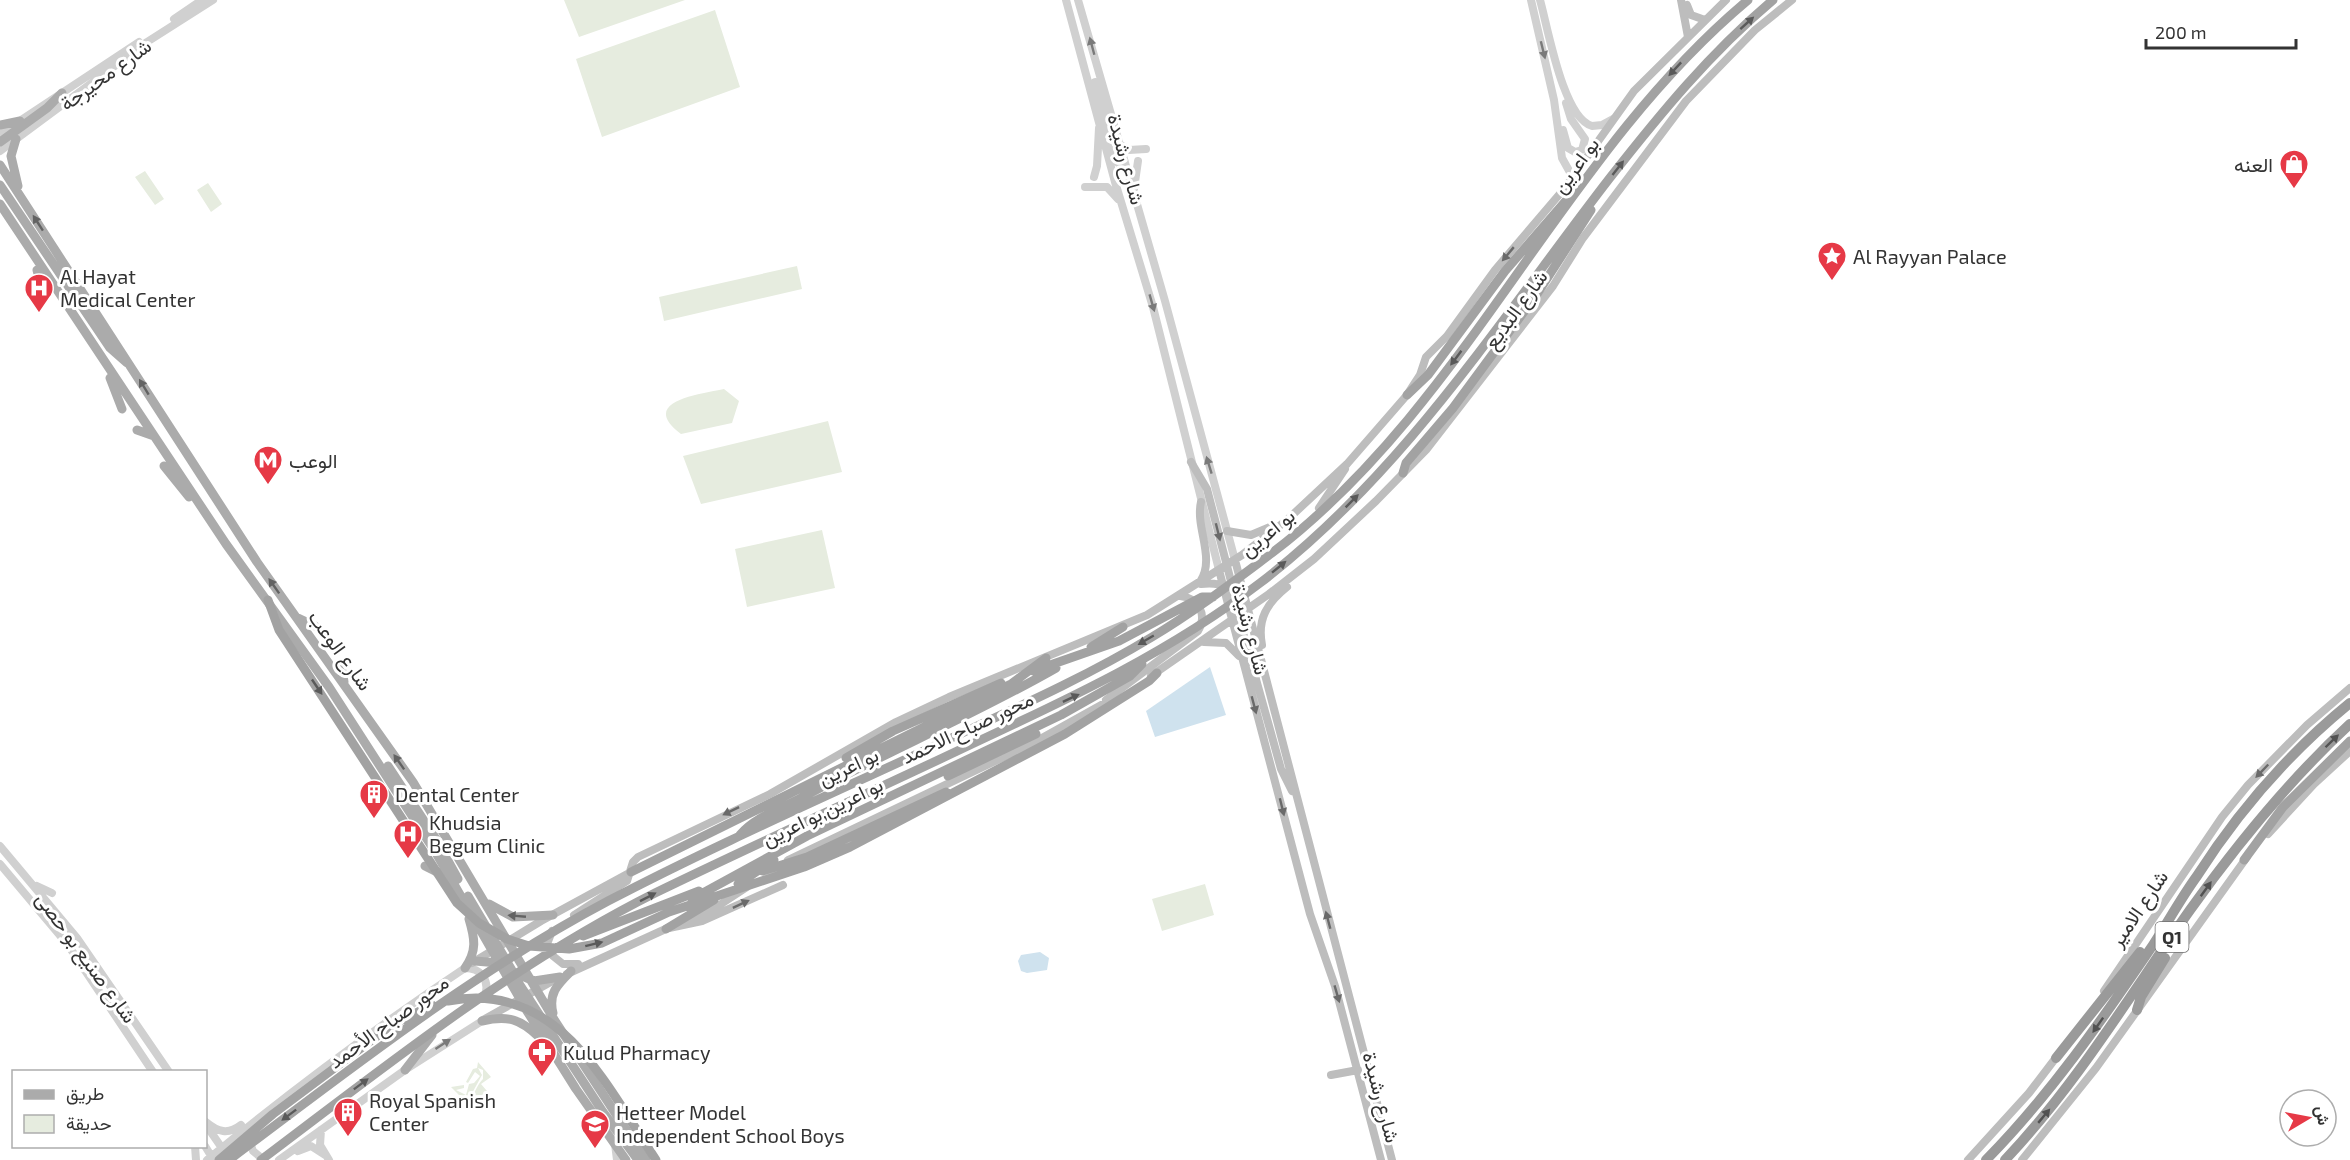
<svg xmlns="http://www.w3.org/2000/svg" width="2350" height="1160" font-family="'Exo 2',Vazirmatn,sans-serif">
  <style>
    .green { fill: #e6ecdf }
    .water { fill: #cfe2ee }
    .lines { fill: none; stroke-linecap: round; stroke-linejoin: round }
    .tertiary { stroke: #d0d0d0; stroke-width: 8 }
    .secondary { stroke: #bdbdbd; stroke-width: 8 }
    .primary { stroke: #ababab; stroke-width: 9 }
    .trunk { stroke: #a2a2a2; stroke-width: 9 }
    .motorway { stroke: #9a9a9a; stroke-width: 10 }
    .oneway { fill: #5a5a5a }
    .oneway2 { fill: #7a7a7a }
    .oneway3 { fill: #636363 }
    .oneway4 { fill: #6a6a6a }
    .oneway5 { fill: #525252 }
    .labels { text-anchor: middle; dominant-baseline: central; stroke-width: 6; stroke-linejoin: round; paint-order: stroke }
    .shield { fill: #fff; stroke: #707070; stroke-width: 1.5 }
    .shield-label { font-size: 18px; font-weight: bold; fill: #333 }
    .street-label { font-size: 20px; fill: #333; stroke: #fff }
    .poi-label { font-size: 20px; fill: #333; stroke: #fff; text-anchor: start }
  </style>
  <rect width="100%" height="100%" fill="#fff"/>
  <!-- green -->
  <path class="green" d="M 564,0 L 685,0 L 579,37 Z
    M 715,10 L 740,87 L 602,137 L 576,59 Z
    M 145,171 L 164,199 L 155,205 L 135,177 Z
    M 208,183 L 222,204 L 211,212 L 197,190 Z
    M 797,266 L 802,289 L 664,321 L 659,297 Z
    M 724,389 L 739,401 L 732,423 L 681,434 C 637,401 701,394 724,389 Z
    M 828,421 L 842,472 L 701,504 L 683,456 Z
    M 822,530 L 835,588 L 747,607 L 735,549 Z
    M 1205,884 L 1214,915 L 1162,931 L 1152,899 Z
    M 478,1062 L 491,1077 L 481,1084 L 487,1091 L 468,1106 L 465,1100 C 476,1096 475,1087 483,1079 L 483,1070 L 478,1068 L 482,1075 L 470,1097 L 461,1097 L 451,1087 L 464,1085 L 464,1088 L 456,1090 L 466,1095 L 469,1084 L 474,1083 L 480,1076 L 475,1072 L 468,1083 L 466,1082 L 473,1069 L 477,1068 Z"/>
  <!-- water -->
  <path class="water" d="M 1210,667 L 1226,715 L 1155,737 L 1146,711 Z
    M 1040,952 L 1049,958 L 1047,970 L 1027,973 L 1021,971 L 1018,961 L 1021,955 Z"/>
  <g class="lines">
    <!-- tertiary -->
    <path class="tertiary" d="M 1066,0 L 1115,182 L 1153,307 L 1219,570
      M 1078,0 L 1165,301 L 1235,560
      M 1531,0 L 1554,100 L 1562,158 L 1572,176
      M 1540,0 C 1548,28 1563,118 1592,126 L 1602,125 L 1613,119
      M 174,19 L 202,0
      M 1095,82 L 1117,162 L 1125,169
      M 1563,130 L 1568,148 L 1575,152 L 1582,150 L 1585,139 L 1571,119 L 1566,103
      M 0,134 L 139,42
      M 1118,143 L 1129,150 L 1146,149
      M 0,151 L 147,42 L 213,0
      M 1094,177 L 1097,166 L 1099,128
      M 1085,187 L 1107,187 L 1118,199
      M 1134,189 L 1138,161
      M 0,846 L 77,938 L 169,1072
      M 0,864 L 68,945 L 153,1072
      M 37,886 L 52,893
      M 206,1122 C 218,1132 228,1135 241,1125
      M 206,1125 L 224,1151
      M 321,1130 L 320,1145 L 329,1160
      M 249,1140 L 253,1151 L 264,1160
      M 615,1144 L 617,1160
      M 195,1146 L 196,1160
      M 205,1146 L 213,1159
      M 298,1151 L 311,1146 L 325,1155
      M 207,1160 C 290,1092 375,1028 465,968 C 481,968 490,980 485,996
      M 279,1160 L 405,1070 L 482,1021"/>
    <!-- secondary -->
    <path class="secondary" d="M 1681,0 L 1688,37
      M 1687,5 L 1691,15 L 1705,20
      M 1191,462 L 1207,489 L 1233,589
      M 1319,508 L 1345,469
      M 1227,531 L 1251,535 L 1270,527
      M 1235,560 L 1392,1160
      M 1219,570 L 1310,914 L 1335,986 L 1381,1160
      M 1200,582 C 1216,558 1195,528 1201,502
      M 1201,584 C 1213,583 1224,583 1232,593 L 1281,769 L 1292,791
      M 1204,642 L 1226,643 L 1239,656
      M 1262,645 C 1257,619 1267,603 1287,587
      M 1151,676 L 1269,594 L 1314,559 L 1376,501 L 1426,450 L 1553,286 L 1583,238 L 1686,101 L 1755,30 L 1792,0
      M 1106,700 L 1198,631 C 1208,614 1198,598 1180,596
      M 2268,834 L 2314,784 L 2350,751
      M 788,860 L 1033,743 L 1112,699
      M 574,915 L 627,881 L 633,862 L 638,857 L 770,794 L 896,722 L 949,697 L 1147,615 L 1242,555 L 1287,520 L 1347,464 L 1407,395 L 1420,375 L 1426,357 L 1447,336 L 1495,270 L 1564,189 L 1634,91 L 1726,0
      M 688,920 L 721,904 L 747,887
      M 669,928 L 702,921 L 783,885
      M 552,931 L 547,944 L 553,956 L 563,964 L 578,964
      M 472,963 L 541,921 L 631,872
      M 567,974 L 670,927
      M 2104,991 L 2222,817 L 2248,785 L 2307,725 L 2350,688
      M 483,1020 L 556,979
      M 1331,1075 L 1358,1070
      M 1968,1160 L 2029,1093 L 2058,1055
      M 2022,1160 L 2096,1068 L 2247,857"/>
    <!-- primary -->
    <path class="primary" d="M 0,125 L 20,121
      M 16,139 L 11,156 L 18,186
      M 0,142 L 47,108 L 62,93
      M 0,165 L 257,562 L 413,782 L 555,1021 L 646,1160
      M 0,185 L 110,348 L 127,363
      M 0,204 L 226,544 L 329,687 L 436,853 L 527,1011 L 576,1089 L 626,1160
      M 37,270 L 42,289
      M 110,378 L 122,409
      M 137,430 L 154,436
      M 164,466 L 189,497
      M 298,618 L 315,626
      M 341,663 L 344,682
      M 388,766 L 436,839 L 458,879
      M 425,866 L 439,873
      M 468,896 L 513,972 L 534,981 L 560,977
      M 489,904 L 513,917 L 553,915
      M 475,961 L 499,963
      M 465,968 C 477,951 475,939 469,919
      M 514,976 L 603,1112 L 638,1160
      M 553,1013 C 548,993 558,984 571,971
      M 482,1021 C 508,1015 520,1019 539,1037
      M 405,1070 L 432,1035"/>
    <!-- trunk -->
    <path class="trunk" d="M 1407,395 L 1428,375 L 1505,271 L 1571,195
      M 1403,473 L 1406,463 L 1453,408 L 1537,294 L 1591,210
      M 268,600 L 279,630 L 457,903 L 479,923 L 507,939 L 529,946 L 569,949 L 602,943 L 669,912 L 804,867 L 850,847 L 1065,734 L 1149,681 L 1157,673
      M 1091,647 L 1123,627
      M 1033,671 L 1119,641 L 1202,597 L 1213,597
      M 846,758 L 893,731 L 1001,683
      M 948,776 L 1036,734
      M 740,835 C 755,817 783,808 803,797 C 886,752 974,715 1056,668
      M 2244,860 L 2283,807 L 2350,741
      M 763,871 L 807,857 L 946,792
      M 631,872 L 1011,684 L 1046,658
      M 738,884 L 774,860
      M 692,899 L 807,836 L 1061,715 L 1130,676 L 1142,664
      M 666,929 L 714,900
      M 583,936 L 699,891
      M 448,1001 C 558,979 606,1085 656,1160
      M 219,1160 L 273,1114 L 392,1025 L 432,1005
      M 229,1160 C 352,1068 472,973 608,901 C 723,841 843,789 960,734 C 1025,704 1091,674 1152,637 C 1194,612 1233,582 1272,553 C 1469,403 1560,157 1748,0
      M 261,1160 C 390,1063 510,966 655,893 C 760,842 867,794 972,744 C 1073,697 1171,651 1260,583 C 1404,473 1500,320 1609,179 C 1660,114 1710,53 1773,0"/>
    <!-- motorway -->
    <path class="motorway" d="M 2137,1010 L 2141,997 L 2165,958
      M 2056,1058 L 2140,952
      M 1986,1160 C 2050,1095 2102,1020 2153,945 C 2168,922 2181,898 2197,876 C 2238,812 2291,751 2350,703
      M 2005,1160 C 2077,1084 2130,995 2190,910 C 2238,843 2289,780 2350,724"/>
  </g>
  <!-- one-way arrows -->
  <defs><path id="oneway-solid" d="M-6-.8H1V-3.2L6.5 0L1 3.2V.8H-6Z" transform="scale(1.5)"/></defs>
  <g class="oneway">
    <use href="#oneway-solid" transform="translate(1747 23) rotate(-42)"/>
    <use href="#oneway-solid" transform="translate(1675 69) rotate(133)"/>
    <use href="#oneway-solid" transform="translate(1618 168) rotate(-52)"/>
    <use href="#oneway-solid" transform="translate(1456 358) rotate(127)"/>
    <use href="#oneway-solid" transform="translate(1352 501) rotate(-45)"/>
    <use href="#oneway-solid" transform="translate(1279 567) rotate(-39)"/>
    <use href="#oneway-solid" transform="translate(1146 640) rotate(150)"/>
    <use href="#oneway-solid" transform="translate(317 687) rotate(56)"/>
    <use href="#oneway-solid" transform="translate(1071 698) rotate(-25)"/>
    <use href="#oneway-solid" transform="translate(648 897) rotate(-27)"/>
    <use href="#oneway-solid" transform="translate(594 944) rotate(-14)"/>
    <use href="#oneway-solid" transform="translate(361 1084) rotate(-37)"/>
    <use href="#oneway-solid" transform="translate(289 1115) rotate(143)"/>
  </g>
  <g class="oneway2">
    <use href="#oneway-solid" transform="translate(1092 46) rotate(-105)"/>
    <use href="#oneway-solid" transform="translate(1543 50) rotate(76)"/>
    <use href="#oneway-solid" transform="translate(1152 303) rotate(74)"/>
    <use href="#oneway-solid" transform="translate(1209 465) rotate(-107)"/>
    <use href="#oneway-solid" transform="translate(443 1044) rotate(-33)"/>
  </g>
  <g class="oneway3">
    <use href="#oneway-solid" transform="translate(38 223) rotate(-123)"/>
    <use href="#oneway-solid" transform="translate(144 387) rotate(-121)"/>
    <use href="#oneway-solid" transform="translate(274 586) rotate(-125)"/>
    <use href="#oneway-solid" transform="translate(399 762) rotate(-125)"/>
    <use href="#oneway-solid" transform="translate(517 916) rotate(-175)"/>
  </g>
  <g class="oneway4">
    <use href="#oneway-solid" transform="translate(1508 254) rotate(130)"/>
    <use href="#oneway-solid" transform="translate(1218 532) rotate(76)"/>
    <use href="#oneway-solid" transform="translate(1254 705) rotate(75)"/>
    <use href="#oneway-solid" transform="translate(2262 771) rotate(134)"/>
    <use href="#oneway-solid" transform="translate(1282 807) rotate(76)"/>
    <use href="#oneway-solid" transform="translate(731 811) rotate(154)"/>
    <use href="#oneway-solid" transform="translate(741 904) rotate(-25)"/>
    <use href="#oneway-solid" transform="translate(1328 920) rotate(-105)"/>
    <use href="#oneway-solid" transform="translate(1337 994) rotate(74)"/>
  </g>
  <g class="oneway5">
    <use href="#oneway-solid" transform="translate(2332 741) rotate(-44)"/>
    <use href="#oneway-solid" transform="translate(2206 889) rotate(-54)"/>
    <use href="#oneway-solid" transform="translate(2098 1025) rotate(125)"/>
    <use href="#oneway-solid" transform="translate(2044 1116) rotate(-50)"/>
  </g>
  <!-- icons -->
  <defs>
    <g id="shop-pin" transform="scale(1.5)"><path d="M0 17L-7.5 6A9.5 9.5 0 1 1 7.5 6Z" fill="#e63946" stroke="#fff"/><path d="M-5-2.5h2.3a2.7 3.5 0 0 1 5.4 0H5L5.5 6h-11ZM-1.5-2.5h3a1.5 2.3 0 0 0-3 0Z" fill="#fff"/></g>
    <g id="sight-pin" transform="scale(1.5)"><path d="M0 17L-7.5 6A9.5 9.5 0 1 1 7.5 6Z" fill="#e63946" stroke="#fff"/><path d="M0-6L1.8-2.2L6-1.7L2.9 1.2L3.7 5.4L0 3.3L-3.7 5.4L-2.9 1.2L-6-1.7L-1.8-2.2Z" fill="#fff"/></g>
    <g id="hospital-pin" transform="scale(1.5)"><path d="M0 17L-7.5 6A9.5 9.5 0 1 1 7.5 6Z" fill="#e63946" stroke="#fff"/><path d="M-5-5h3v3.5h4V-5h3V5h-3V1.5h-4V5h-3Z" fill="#fff"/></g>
    <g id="metro-pin" transform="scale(1.5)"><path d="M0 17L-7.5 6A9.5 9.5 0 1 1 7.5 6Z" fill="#e63946" stroke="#fff"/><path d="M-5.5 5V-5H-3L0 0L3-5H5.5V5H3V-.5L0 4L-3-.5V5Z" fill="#fff"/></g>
    <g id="building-pin" transform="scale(1.5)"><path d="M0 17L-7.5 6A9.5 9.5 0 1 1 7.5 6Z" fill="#e63946" stroke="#fff"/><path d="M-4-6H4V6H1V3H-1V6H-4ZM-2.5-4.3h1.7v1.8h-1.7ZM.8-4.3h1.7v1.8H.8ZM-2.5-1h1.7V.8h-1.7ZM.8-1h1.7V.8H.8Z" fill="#fff"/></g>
    <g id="pharmacy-pin" transform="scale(1.5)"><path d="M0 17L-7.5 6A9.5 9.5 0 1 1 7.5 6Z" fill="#e63946" stroke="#fff"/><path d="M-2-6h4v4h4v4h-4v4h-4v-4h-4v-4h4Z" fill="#fff"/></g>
    <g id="school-pin" transform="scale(1.5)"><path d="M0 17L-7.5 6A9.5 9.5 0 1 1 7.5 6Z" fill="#e63946" stroke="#fff"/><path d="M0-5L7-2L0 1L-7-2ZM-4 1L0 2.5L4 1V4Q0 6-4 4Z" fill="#fff"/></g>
  </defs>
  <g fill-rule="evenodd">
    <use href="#shop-pin" x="2294" y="164"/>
    <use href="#sight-pin" x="1832" y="256"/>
    <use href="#hospital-pin" x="39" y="288"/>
    <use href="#metro-pin" x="268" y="460"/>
    <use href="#building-pin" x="374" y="794"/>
    <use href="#hospital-pin" x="408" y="834"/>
    <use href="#pharmacy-pin" x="542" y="1052"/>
    <use href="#building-pin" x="348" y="1112"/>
    <use href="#school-pin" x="595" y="1124"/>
  </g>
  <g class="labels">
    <!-- shield labels -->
    <rect class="shield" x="2155.5" y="922" width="33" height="30" rx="4.5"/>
    <g class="shield-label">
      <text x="2172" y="937">Q1</text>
    </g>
    <!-- street labels -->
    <g class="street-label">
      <text transform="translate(105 74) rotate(-36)">شارع محيرجة</text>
      <text transform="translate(1127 159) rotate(75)">شارع رشيدة</text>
      <text transform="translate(1575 165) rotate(-54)">بو اعرين</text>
      <text transform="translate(1515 309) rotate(-54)">شارع البديع</text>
      <text transform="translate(1267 532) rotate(-39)">بو اعرين</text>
      <text transform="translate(1251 629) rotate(75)">شارع رشيدة</text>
      <text transform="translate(341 650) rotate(54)">شارع الوعب</text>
      <text transform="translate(967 727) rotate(-25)">محور صباح الاحمد</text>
      <text transform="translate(848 766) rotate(-25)">بو اعرين</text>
      <text transform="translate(822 811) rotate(-26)">بو اعرين,بو اعرين</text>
      <text transform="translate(2138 908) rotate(-56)">شارع الامير</text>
      <text transform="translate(87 957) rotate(54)">شارع صنيع بو حصى</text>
      <text transform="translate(388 1021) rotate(-36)">محور صباح الأحمد</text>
      <text transform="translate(1382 1097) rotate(75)">شارع رشيدة</text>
    </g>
    <!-- poi labels -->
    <g class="poi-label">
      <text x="2273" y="164" text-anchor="end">العنه</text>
      <text x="1853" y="256">Al Rayyan Palace</text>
      <text x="60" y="276">Al Hayat<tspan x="60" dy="23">Medical Center</tspan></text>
      <text x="289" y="460">الوعب</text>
      <text x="395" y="794">Dental Center</text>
      <text x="429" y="822">Khudsia<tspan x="429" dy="23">Begum Clinic</tspan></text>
      <text x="563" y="1052">Kulud Pharmacy</text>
      <text x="369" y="1100">Royal Spanish<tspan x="369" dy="23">Center</tspan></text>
      <text x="616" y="1112">Hetteer Model<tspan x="616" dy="23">Independent School Boys</tspan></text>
    </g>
  </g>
  <!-- legend -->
  <rect x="12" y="1070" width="195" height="78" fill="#ffffff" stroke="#adadad" stroke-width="1.5"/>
  <rect x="24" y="1090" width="30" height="9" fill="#ababab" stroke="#adadad" stroke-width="1.5"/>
  <text x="66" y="1100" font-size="18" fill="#333333">طريق</text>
  <rect x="24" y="1115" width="30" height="18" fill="#e6ecdf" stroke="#adadad" stroke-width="1.5"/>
  <text x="66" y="1130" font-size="18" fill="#333333">حديقة</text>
  <!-- north arrow -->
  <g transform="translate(2308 1118) rotate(80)"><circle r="28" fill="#ffffff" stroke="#adadad" stroke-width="1.5"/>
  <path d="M0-4.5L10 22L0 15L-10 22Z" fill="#e63946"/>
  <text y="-9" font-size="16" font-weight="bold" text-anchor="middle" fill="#333333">ش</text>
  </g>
  <!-- scale -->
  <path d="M2146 39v9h150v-9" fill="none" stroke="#333333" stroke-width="3"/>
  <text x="2155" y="39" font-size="18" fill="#333333" stroke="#ffffff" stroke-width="4.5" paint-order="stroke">200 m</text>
</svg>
